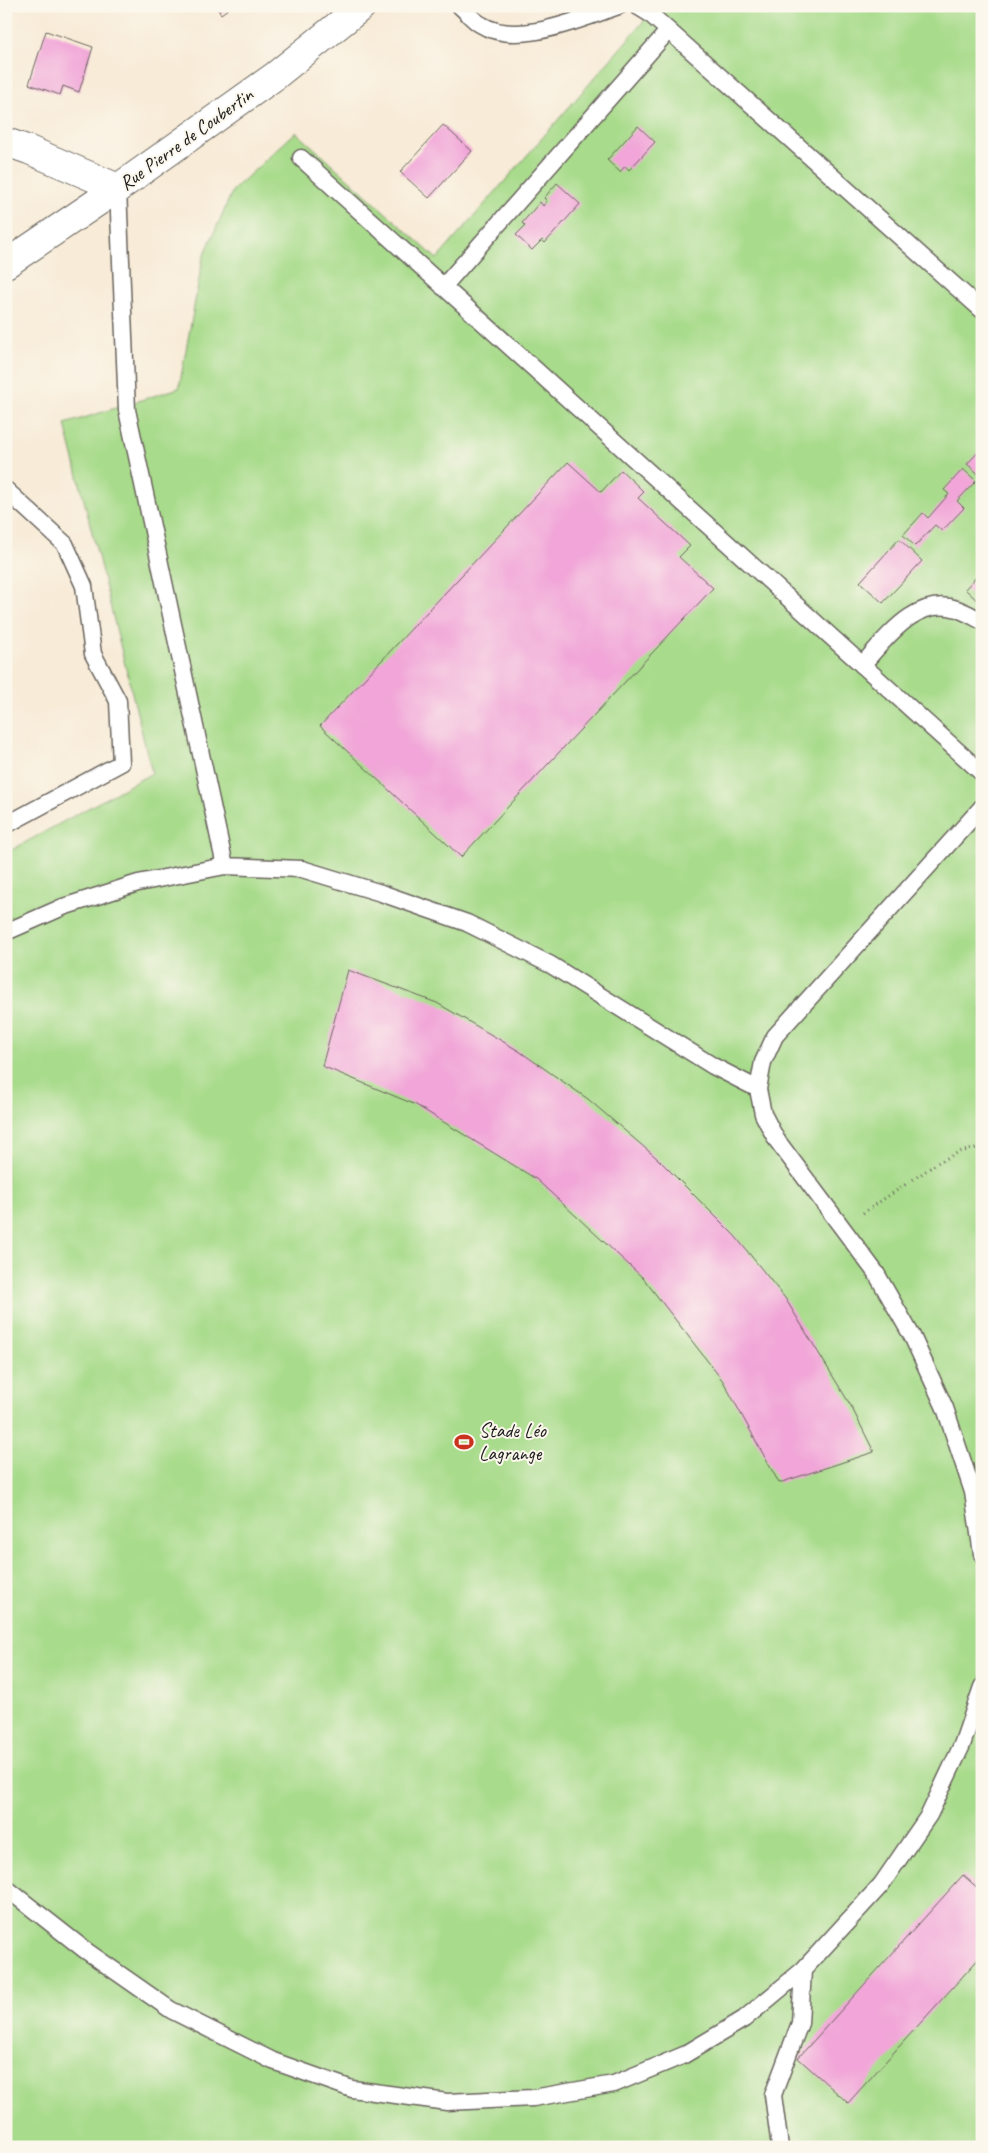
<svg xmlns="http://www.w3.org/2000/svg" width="988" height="2153" font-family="Caveat,sans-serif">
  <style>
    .green { fill: #a8db8b; stroke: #627c54 }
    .building { fill: #f1a5d8 }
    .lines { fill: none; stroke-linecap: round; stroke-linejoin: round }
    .lane-casing { stroke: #69645d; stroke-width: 19 }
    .street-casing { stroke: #69645d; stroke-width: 30 }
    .secondary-casing { stroke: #69645d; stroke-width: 30 }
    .path { stroke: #69645d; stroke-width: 3; stroke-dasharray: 1 4; stroke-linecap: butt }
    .lane { stroke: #fff; stroke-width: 16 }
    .street { stroke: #fff; stroke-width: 28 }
    .secondary { stroke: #fff; stroke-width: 28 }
    .labels { text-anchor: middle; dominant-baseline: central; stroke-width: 4; stroke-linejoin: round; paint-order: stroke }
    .street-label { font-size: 20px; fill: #1c1c1c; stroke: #fbf7ec }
    .poi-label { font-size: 20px; fill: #1c1c1c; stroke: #fbf7ec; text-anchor: start }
  </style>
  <rect width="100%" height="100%" fill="#fbf7ec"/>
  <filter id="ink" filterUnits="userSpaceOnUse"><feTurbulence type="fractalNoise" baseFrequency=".02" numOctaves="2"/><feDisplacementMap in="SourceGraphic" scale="10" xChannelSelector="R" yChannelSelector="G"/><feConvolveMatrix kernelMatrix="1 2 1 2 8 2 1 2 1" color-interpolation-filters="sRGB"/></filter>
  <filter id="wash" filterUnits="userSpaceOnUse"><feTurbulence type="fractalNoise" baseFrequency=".0096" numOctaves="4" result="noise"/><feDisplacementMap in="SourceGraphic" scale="20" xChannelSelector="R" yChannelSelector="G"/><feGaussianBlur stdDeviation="1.12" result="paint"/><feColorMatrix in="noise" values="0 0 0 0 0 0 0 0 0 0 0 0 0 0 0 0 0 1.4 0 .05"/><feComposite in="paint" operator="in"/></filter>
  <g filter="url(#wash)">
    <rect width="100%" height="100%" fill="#f8ebd7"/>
    <!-- green -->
    <path class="green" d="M 657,6 L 982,6 L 982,2147 L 6,2147 L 6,853 L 152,773 L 65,424 L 179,388 L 203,258 L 233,190 L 296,132 L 437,259 Z"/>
    <g id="blocks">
      <!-- building -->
      <path class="building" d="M 216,6 L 232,6 L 221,14 Z
        M 46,31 L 93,47 L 79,92 L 63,86 L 60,95 L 29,84 Z
        M 443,125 L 472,151 L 429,198 L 400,172 Z
        M 638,126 L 655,142 L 629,170 L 625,166 L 620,172 L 607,160 Z
        M 557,183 L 580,204 L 545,243 L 542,240 L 532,250 L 516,235 L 525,226 L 522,223 L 540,202 L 543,206 L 547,201 L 544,198 Z
        M 982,448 L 982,477 L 967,464 Z
        M 568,462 L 601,492 L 621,470 L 644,492 L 638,498 L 690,546 L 679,557 L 713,588 L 461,857 L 320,726 Z
        M 963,469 L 976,481 L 957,501 L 964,508 L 942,531 L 935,525 L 915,546 L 903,535 L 923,513 L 928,518 L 949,494 L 944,490 Z
        M 899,539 L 922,561 L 883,603 L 860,582 Z
        M 982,571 L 982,605 L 965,589 Z
        M 348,970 L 437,1003 L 519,1051 L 588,1099 L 659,1160 L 735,1236 L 785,1298 L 851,1406 L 874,1452 L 779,1483 L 723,1381 L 643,1278 L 536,1179 L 416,1105 L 322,1066 Z
        M 963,1875 L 982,1892 L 982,1955 L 848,2103 L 798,2058 Z"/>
    </g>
  </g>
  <g filter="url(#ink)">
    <use href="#blocks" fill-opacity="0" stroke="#69645d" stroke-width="1"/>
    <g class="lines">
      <!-- lane casing -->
      <g class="lane-casing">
        <path id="lane" d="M 460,6 C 467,12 473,20 480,24 C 517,48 582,18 619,6
          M 637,6 L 650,14 L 982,310
          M 301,158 L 982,773
          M 443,287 L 668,31
          M 6,490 L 65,544 L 84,586 L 93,654 L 118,701 L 121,763 L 6,825
          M 862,665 C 886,639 916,595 957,609 C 966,612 974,617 982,621
          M 982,807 L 775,1036 L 763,1062 L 758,1089 L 763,1114 L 776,1139 L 876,1273 L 912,1336 L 945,1408 L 973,1492 L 982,1554
          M 225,866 L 302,869 L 381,893 L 467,923 L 551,965 L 713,1066 L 758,1089
          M 6,932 L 63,907 L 138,883 L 225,866 L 127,410 L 118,188
          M 6,1888 L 85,1950 L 171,2010 L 273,2061 L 352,2089 L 447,2102 L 533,2098 L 614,2084 L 684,2055 L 744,2019 L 803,1970 L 881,1885 L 929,1815 L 962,1745 L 982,1687
          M 780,2147 L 773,2095 L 800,2023 L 803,1970"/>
      </g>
      <!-- street casing -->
      <g class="street-casing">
        <path id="street" d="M 6,142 L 29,150 L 118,188"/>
      </g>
      <!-- secondary casing -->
      <g class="secondary-casing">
        <path id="secondary" d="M 6,264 L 118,188 L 275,76 L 362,6"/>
      </g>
      <!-- path -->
      <path class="path" d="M 863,1213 L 939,1162 L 959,1152 L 982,1147"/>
      <!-- lane -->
      <use href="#lane" class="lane"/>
      <!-- street -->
      <use href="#street" class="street"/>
      <!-- secondary -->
      <use href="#secondary" class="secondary"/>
    </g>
  </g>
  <!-- icons -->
  <defs>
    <g id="stadium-bare" transform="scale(1.5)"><path d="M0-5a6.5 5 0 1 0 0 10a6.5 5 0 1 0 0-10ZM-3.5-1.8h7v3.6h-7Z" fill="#c8321e" stroke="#fbf7ec" stroke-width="2.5" paint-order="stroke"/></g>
  </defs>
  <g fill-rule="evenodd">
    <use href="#stadium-bare" x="464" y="1442"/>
  </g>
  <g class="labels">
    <!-- street labels -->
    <g class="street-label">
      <text transform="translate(186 139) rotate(-36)">Rue Pierre de Coubertin</text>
    </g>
    <!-- poi labels -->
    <g class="poi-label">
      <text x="479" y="1430">Stade Léo<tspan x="479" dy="23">Lagrange</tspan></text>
    </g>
  </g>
  <!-- margin -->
  <rect width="988" height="2153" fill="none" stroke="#fbf7ec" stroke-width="25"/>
</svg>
